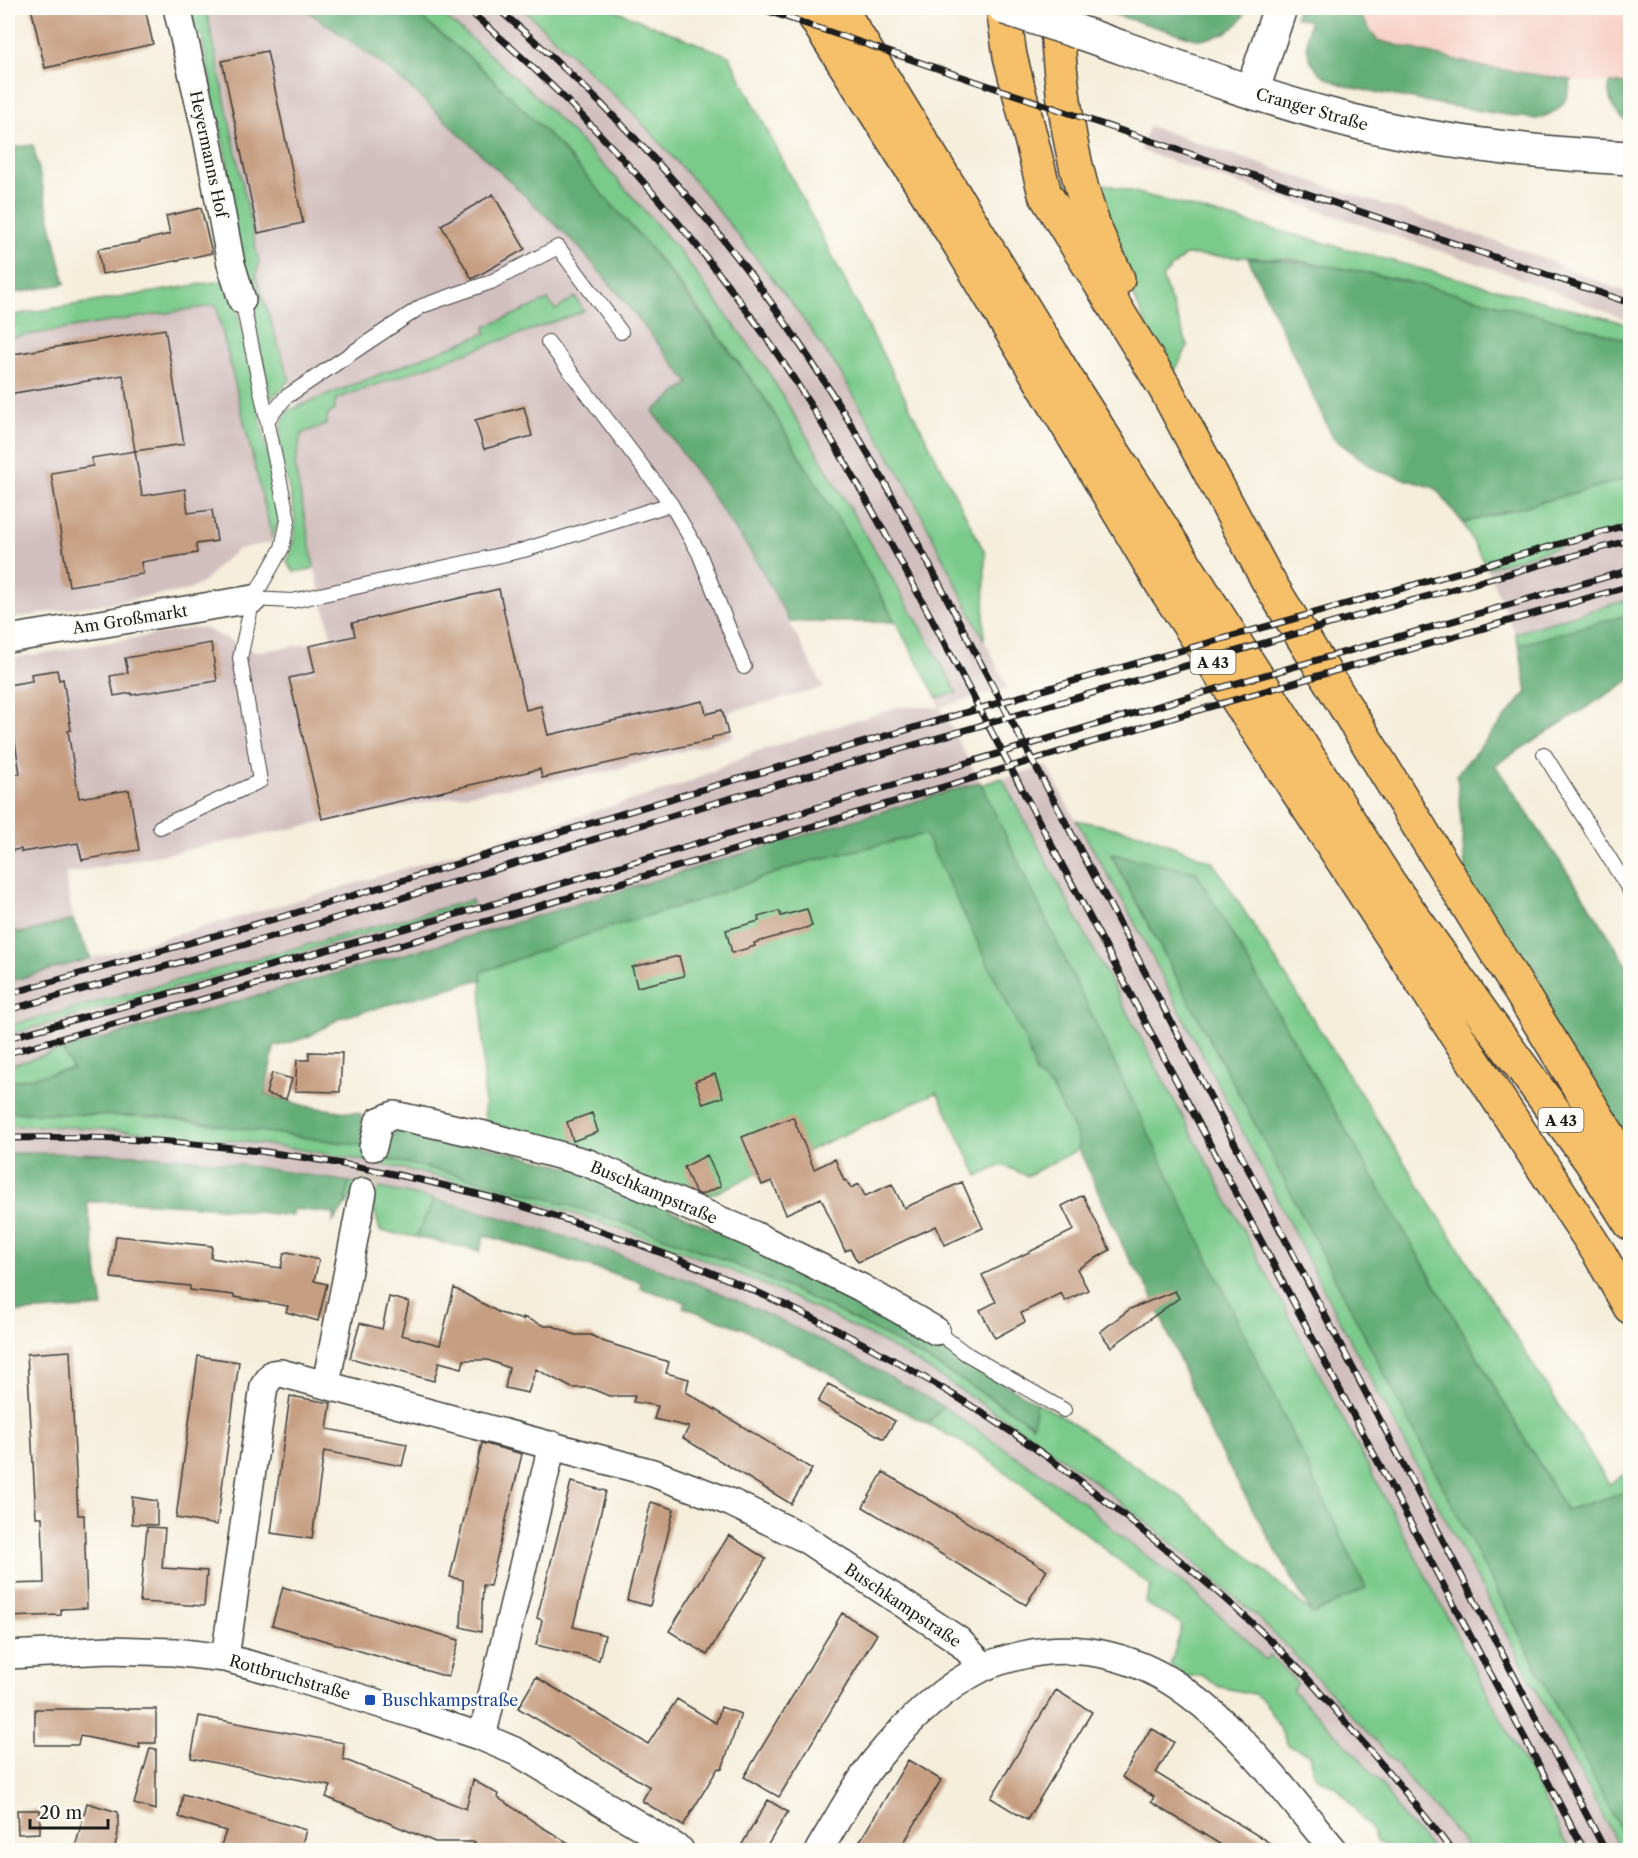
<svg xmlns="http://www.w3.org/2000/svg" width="1638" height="1858" font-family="'Libre Caslon Text',serif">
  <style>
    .built { fill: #f7d1c6 }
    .industrial { fill: #d2bfbf }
    .green { fill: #7aca8b; stroke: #4b7354; stroke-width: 1.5 }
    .forest { fill: #63ae77; stroke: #40654a; stroke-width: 1.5 }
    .building { fill: #c69e82 }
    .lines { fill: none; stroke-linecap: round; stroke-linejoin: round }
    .minor-tunnel { stroke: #d4cebe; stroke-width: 27; stroke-dasharray: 27 14; stroke-linecap: butt }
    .service-casing { stroke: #3d3c39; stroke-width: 16 }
    .minor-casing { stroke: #3d3c39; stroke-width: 30 }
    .tertiary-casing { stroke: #3d3c39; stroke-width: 36 }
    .motorway-casing { stroke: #3d3c39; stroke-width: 36 }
    .service { stroke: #fff; stroke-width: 14 }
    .minor { stroke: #fff; stroke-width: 27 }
    .tertiary { stroke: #fff; stroke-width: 33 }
    .motorway { stroke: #f6c06b; stroke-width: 33 }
    .rail-casing { stroke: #1c1c1c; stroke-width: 7 }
    .rail { stroke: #fdfcf7; stroke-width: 4.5; stroke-dasharray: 14; stroke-linecap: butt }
    .tertiary-bridge-casing { stroke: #3d3c39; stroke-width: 36; stroke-linecap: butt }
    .tertiary-bridge { stroke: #fff; stroke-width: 33 }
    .transit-dot { fill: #1a4fb4; stroke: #fdfcf7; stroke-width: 2 }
    .labels { text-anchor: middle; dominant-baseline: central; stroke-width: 6; stroke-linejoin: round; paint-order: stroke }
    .shield { fill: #fdfcf7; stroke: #605f5e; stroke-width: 1.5 }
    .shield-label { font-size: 15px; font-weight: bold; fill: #1c1c1c }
    .street-label { font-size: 16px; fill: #1c1c1c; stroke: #fdfcf7 }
    .transit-label { font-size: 16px; fill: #164399; stroke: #fdfcf7; text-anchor: start }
  </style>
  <rect width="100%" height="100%" fill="#fdfcf7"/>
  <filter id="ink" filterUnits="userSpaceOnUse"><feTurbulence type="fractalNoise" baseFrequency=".0167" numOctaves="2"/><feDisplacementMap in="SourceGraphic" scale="12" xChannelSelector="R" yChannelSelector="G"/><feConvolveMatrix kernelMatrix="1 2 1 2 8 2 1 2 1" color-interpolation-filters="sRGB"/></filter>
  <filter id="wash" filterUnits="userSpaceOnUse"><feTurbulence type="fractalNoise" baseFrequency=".008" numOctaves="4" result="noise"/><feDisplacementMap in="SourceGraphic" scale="24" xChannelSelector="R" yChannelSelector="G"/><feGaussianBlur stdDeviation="1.35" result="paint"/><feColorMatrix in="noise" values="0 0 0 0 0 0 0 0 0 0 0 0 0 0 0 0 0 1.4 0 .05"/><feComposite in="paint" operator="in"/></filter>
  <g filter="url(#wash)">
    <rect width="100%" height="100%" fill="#f5eedb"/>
    <!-- built -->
    <path class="built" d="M 1355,8 L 1611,8 L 1613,14 L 1630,15 L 1630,84 L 1571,80 L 1484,67 L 1376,40 Z"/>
    <!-- industrial -->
    <path class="industrial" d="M 206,8 L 303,8 L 373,57 L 412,89 L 577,245 L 621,297 L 689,383 L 654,411 L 755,558 L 824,688 L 728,712 L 734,737 L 609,771 L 457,796 L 65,874 L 73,920 L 21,933 L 12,931 L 8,929 L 8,659 L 195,628 L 203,628 L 256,652 L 332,640 L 314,566 L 295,467 L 301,434 L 327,424 L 327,415 L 336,399 L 584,311 L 556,310 L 485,327 L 486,333 L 337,392 L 297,406 L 290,381 L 256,276 L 259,263 Z
      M 433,8 L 522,8 L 633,113 L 702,190 L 790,301 L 837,367 L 906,484 L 1008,688 L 940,707 L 980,782 L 477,934 L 8,1066 L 8,1035 L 473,903 L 471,900 L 8,1026 L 8,982 L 323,893 L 682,785 L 755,752 L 899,707 L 939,707 L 937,698 L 957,693 L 921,627 L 766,368 L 678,249 L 615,177 L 537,97 L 464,32 Z
      M 1149,126 L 1284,172 L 1519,249 L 1630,294 L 1630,321 L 1506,273 L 1141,151 Z
      M 216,305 L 270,530 L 272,538 L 270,543 L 238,549 L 219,565 L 204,582 L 189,590 L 8,619 L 8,338 Z
      M 1630,526 L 1630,599 L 1515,633 L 1487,568 Z
      M 1047,766 L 1065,801 L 1127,908 L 1332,1306 L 1621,1850 L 1570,1850 L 1287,1312 L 1002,779 Z
      M 36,1125 L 186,1134 L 246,1141 L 376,1163 L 486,1188 L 549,1205 L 682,1251 L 770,1288 L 863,1332 L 951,1384 L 1048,1447 L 1149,1523 L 1255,1615 L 1347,1710 L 1441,1815 L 1469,1850 L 1433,1850 L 1402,1816 L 1381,1784 L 1354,1752 L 1292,1690 L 1298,1685 L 1270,1656 L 1265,1661 L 1248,1641 L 1187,1586 L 1125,1540 L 1082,1501 L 943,1407 L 828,1344 L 769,1315 L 678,1276 L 539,1228 L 434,1199 L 283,1170 L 204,1160 L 137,1155 L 8,1153 L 8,1126 Z"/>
    <!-- green -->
    <path class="green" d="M 187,8 L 206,8 L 259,263 L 256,276 L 290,381 L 285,384 L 285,387 L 271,398 L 221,174 L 229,172 L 219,122 L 211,123 L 203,86 L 211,84 L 201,34 L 192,35 Z
      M 409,8 L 433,8 L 464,32 L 537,97 L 615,177 L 678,249 L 766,368 L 921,627 L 957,693 L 937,698 L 855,548 L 762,394 L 690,297 L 646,243 L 553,139 L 476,63 Z
      M 522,8 L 609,8 L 729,56 L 985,553 L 984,640 L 906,484 L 837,367 L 790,301 L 702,190 L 633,113 Z
      M 1093,181 L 1624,323 L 1630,325 L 1630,341 L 1532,313 L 1401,280 L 1290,259 L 1185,255 L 1162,277 L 1188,346 L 1170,380 L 1132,292 Z
      M 226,280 L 232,287 L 250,363 L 280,517 L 272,538 L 216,305 L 8,338 L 8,316 Z
      M 575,297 L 584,311 L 336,399 L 335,410 L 327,415 L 327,424 L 301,434 L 295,467 L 314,566 L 312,569 L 294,572 L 287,563 C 291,550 296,536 295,522 C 294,490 266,438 289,410 L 486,333 L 485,327 L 548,300 L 556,310 Z
      M 1630,478 L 1630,526 L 1487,568 L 1463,523 Z
      M 1630,599 L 1630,614 L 1519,645 L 1515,633 Z
      M 1002,778 L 1287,1312 L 1570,1850 L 1469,1850 C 1439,1812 1407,1777 1375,1741 C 1337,1699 1298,1657 1258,1618 C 1239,1600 1219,1584 1200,1567 C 1129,1506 1055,1450 976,1400 C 938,1375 899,1350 859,1330 C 700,1248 529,1192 354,1159 C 278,1144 203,1136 126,1131 C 87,1128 47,1125 8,1126 L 8,1112 L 161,1117 L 365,1146 L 378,1157 C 537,1189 694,1240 841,1313 C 907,1346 970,1384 1032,1425 L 1036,1402 L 1060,1415 L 1180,1496 L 1313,1614 L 1365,1588 L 981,785 Z
      M 1076,820 L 1143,834 L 1213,862 L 1609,1484 L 1630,1471 L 1630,1491 L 1566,1510 L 1196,873 L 1111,855 L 1256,1126 L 1624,1836 L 1630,1835 L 1630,1850 L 1621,1850 L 1332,1306 L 1127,908 Z
      M 925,834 L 1027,1042 L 1036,1074 L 1052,1088 L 1077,1136 L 1079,1149 L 1027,1176 L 1003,1165 L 978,1176 L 937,1092 L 693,1203 L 485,1129 L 481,972 L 594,932 L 690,903 L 807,862 Z
      M 472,900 L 473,904 L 8,1035 L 8,1026 Z
      M 62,1050 L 73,1069 L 8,1082 L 8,1066 Z
      M 349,1182 L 434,1199 L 416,1237 L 380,1231 L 370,1194 L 356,1191 L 345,1206 Z
      M 943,1407 L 1082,1501 L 1125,1540 L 1187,1586 L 1248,1641 L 1265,1660 L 1270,1655 L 1298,1684 L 1292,1690 L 1354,1752 L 1381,1784 L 1402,1816 L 1433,1850 L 1389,1850 L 1384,1845 L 1376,1842 L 1372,1830 L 1337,1787 L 1317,1778 L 1312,1770 L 1311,1755 L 1288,1745 L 1275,1719 L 1264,1701 L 1254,1694 L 1220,1687 L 1201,1675 L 1187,1677 L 1170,1666 L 1182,1626 L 1180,1623 L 1145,1603 L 1151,1586 L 1052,1507 L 974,1449 L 928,1424 Z"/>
    <!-- forest -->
    <path class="forest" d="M 303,8 L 409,8 L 476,63 L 553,139 L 646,243 L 762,394 L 855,548 L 895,622 L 790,622 L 755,558 L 653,411 L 689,383 L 621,297 L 577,245 L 412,89 L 373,57 Z
      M 1093,8 L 1248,8 C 1237,31 1221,38 1196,39 Z
      M 1297,8 L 1355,8 L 1377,40 L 1484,67 L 1571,80 C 1567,105 1560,111 1537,119 C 1490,113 1443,105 1397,96 C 1372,91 1338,89 1319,72 C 1305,59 1305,38 1310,21 L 1295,17 Z
      M 1609,83 L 1630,84 L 1630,123 C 1613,114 1608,102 1609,83 Z
      M 33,145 L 65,284 L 8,294 L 8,148 Z
      M 1248,258 C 1315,260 1381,275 1445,291 C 1508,306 1569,323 1630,341 L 1630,478 L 1463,523 L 1435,488 L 1378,471 L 1333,438 Z
      M 1630,614 L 1630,680 L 1495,765 L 1592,909 L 1630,970 L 1630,1151 L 1466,881 L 1457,774 L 1527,692 L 1519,645 Z
      M 980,782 L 1366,1588 L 1312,1614 L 1213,1439 L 1149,1289 L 1126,1253 L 1079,1149 L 1077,1136 L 1052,1088 L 1036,1074 L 1026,1042 L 925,834 L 807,862 L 690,903 L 594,932 L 481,972 L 482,979 L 340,1018 L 308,1037 L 274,1047 L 265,1094 L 305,1106 L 361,1114 L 365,1146 L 161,1117 L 8,1112 L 8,1082 L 73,1069 L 62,1050 L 477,934 Z
      M 1111,854 L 1196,872 L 1566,1510 L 1630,1491 L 1630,1835 L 1624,1836 L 1256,1126 Z
      M 73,920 L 91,958 L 8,982 L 8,929 L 21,933 Z
      M 402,1125 L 587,1172 L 883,1306 L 963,1360 L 1036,1402 L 1033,1425 C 971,1385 907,1346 841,1313 C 695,1240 537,1189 377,1157 L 379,1148 Z
      M 8,1153 C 50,1153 93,1153 136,1155 C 207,1158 278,1170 349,1182 L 345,1206 L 333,1222 L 334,1213 L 293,1209 L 292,1216 C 224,1208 156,1200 87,1202 L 103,1307 L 8,1313 Z
      M 434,1199 C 516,1221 598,1245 677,1276 C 769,1311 858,1358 943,1407 L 928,1424 L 742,1328 L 683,1307 L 685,1302 L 640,1288 L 641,1282 L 484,1235 L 480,1251 L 416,1237 Z"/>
    <g id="blocks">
      <!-- building -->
      <path class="building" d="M 31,8 L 145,8 L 153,44 L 45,68 Z
        M 267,51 L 303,223 L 258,233 L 222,61 Z
        M 493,194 L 525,249 L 472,279 L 441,225 Z
        M 201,208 L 212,253 L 142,268 L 102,274 L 98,249 L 140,242 L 140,241 L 170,234 L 166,216 Z
        M 165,329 L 184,444 L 135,451 L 123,375 L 8,394 L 8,355 Z
        M 524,407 L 532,436 L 484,449 L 475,420 Z
        M 135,451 L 142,496 L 185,489 L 188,513 L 212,510 L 217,541 L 196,544 L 197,553 L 141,562 L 143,574 L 69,586 L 51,473 L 93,466 L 91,458 Z
        M 499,589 L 526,710 L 541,706 L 548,735 L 703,701 L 706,714 L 722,710 L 728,734 L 712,737 L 712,740 L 542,778 L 540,769 L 322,819 L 289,678 L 315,672 L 309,646 L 355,636 L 352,623 Z
        M 211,643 L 217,681 L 132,695 L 131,693 L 114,696 L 110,676 L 128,673 L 125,658 Z
        M 57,670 L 59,680 L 63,679 L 71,730 L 68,731 L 79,798 L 129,790 L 139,850 L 82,860 L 78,843 L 21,852 L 21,849 L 8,851 L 8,776 L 20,774 L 8,698 L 8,685 L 32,681 L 31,674 Z
        M 807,909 L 812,926 L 754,943 L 755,946 L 732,953 L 726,930 L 759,921 L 758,917 L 779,911 L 781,916 Z
        M 679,956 L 684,976 L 637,987 L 632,967 Z
        M 309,1052 L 342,1053 L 340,1092 L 295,1091 L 297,1060 L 309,1060 Z
        M 272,1073 L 292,1079 L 286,1099 L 266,1094 Z
        M 715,1074 L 723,1097 L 703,1104 L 695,1081 Z
        M 592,1113 L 598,1132 L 573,1141 L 567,1122 Z
        M 793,1117 L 814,1169 L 835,1159 L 844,1181 L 846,1180 L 851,1188 L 859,1184 L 865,1196 L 892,1184 L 904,1208 L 962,1182 L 983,1228 L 945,1245 L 936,1226 L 858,1262 L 850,1249 L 845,1251 L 821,1198 L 786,1214 L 772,1181 L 762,1185 L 742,1137 Z
        M 707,1155 L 721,1186 L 701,1195 L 695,1192 L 684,1167 Z
        M 1083,1195 L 1110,1250 L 1077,1269 L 1088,1290 L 1065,1301 L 1061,1293 L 1021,1313 L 1025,1322 L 995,1338 L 980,1310 L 996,1302 L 982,1275 L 1074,1230 L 1062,1206 Z
        M 116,1236 L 212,1246 L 211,1258 L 281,1268 L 284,1253 L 288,1252 L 319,1260 L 314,1281 L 327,1284 L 318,1321 L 286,1312 L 288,1306 L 234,1297 L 234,1295 L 190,1290 L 190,1286 L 111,1278 Z
        M 454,1288 L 500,1313 L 523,1320 L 523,1317 L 545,1326 L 553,1326 L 575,1335 L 591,1335 L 602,1341 L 669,1362 L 666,1373 L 689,1379 L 686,1392 L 812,1469 L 791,1504 L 683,1438 L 689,1427 L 654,1419 L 658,1406 L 633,1402 L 635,1396 L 609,1396 L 590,1388 L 572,1388 L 536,1369 L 528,1393 L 505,1388 L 509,1368 L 488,1360 L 464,1360 L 462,1368 L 439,1362 L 434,1381 L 350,1358 L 360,1323 L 382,1329 L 389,1297 L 409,1302 L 401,1335 L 440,1345 Z
        M 1175,1291 L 1179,1298 L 1111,1347 L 1100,1332 L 1130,1309 Z
        M 70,1351 L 78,1515 L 84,1515 L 87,1608 L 61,1609 L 61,1615 L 8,1617 L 8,1584 L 44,1583 L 42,1517 L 36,1517 L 27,1354 Z
        M 198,1356 L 239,1362 L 217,1525 L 176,1518 Z
        M 828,1384 L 855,1398 L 895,1421 L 884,1439 L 818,1402 Z
        M 290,1396 L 331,1403 L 327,1429 L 407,1444 L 402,1466 L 324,1451 L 312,1539 L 271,1533 Z
        M 482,1443 L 522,1454 L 490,1586 L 483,1585 L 481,1632 L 461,1627 L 463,1580 L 450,1577 Z
        M 883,1472 L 1047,1570 L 1026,1605 L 863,1507 Z
        M 571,1482 L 606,1491 L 573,1627 L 605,1635 L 599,1660 L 536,1645 L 542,1620 L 537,1618 Z
        M 132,1497 L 157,1501 L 157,1525 L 132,1524 Z
        M 651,1502 L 674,1509 L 650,1606 L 627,1600 Z
        M 147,1527 L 165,1528 L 162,1568 L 207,1571 L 204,1606 L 140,1602 Z
        M 729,1535 L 766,1559 L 707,1655 L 669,1631 Z
        M 283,1587 L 459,1640 L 448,1677 L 272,1625 Z
        M 842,1613 L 877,1634 L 779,1797 L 744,1777 Z
        M 536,1677 L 648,1744 L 677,1699 L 716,1723 L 721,1707 L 741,1714 L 722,1769 L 718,1768 L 683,1826 L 642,1801 L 650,1787 L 518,1708 Z
        M 1056,1690 L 1092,1712 L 1027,1820 L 991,1798 Z
        M 35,1709 L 156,1709 L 156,1743 L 139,1743 L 140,1748 L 80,1736 L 78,1745 L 35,1745 Z
        M 199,1716 L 344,1743 L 343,1759 L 466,1809 L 473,1780 L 498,1794 L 497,1797 L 542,1827 L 582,1851 L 470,1851 L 475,1842 L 435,1842 L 326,1797 L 331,1786 L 191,1758 Z
        M 1151,1728 L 1174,1742 L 1156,1773 L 1283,1851 L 1231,1851 L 1151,1802 L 1154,1797 L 1122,1777 Z
        M 150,1748 L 156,1749 L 156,1810 L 134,1804 Z
        M 908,1760 L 941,1780 L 899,1851 L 854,1851 Z
        M 183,1794 L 306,1830 L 300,1851 L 219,1851 L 226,1831 L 179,1817 Z
        M 768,1800 L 788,1812 L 764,1851 L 738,1851 Z
        M 87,1803 L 118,1812 L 118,1833 L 114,1851 L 74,1851 Z
        M 17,1810 L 40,1810 L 40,1833 L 18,1834 Z"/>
    </g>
  </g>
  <g filter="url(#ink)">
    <use href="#blocks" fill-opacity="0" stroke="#3d3c39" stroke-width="1.5"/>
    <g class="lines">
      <!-- minor-tunnel -->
      <path class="minor-tunnel" d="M 363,1192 L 373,1147"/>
      <!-- service casing -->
      <g class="service-casing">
        <path id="service" d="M 268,419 L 286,397 L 422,306 L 491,282 L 558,247 L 621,332
          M 671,504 L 699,553 L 744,667
          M 253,599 L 292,601 L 524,550 L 671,504 L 548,342
          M 1544,754 L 1630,891
          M 160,827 L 260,781 L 240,658 L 253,599 L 282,548 L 288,520 L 242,300
          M 936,1331 L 965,1353 L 1064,1410"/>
      </g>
      <!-- minor casing -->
      <g class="minor-casing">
        <path id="minor" d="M 177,8 L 207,136 L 231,264 L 242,300
          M 8,639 L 253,599
          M 373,1147 L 379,1121 L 394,1115 L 484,1135 L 588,1163 L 754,1235 L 860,1287 L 936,1331
          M 326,1384 L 363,1192
          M 8,1655 L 109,1650 L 174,1652 L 225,1658 L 270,1670 L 419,1716 L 482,1737 L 517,1752 L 680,1850
          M 225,1658 L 264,1386 L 273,1374 L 281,1373 L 653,1473 L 732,1503 L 804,1538 L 958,1640 L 984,1667
          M 482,1737 L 552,1445
          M 819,1850 C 837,1821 853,1789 874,1762 C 904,1725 941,1688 984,1667 C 995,1662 1010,1658 1023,1655 C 1082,1642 1140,1657 1189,1694 C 1246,1736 1289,1797 1334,1850"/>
      </g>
      <!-- tertiary casing -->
      <g class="tertiary-casing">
        <path id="tertiary" d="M 1078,32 C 1161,61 1244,92 1329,115 C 1426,142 1530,153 1630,158
          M 1252,92 L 1280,8"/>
      </g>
      <!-- motorway casing -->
      <g class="motorway-casing">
        <path id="motorway" d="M 809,8 L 960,245 L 1162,584 L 1599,1253 L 1630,1307
          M 840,8 L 1078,397 L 1389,883 L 1487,1020 L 1590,1160 L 1630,1223
          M 1003,8 L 1010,56 L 1045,194 L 1165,388 L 1267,579 L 1630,1170
          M 1056,8 C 1059,76 1067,146 1089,212 C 1096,235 1108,257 1118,279"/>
      </g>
      <!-- service -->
      <use href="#service" class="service"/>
      <!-- minor -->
      <use href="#minor" class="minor"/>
      <!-- tertiary -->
      <use href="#tertiary" class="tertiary"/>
      <!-- motorway -->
      <use href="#motorway" class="motorway"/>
      <!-- rail casing -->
      <g class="rail-casing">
        <path id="rail" d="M 466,8 C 574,99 670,205 753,319 C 817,408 869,503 921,599 C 983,714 1043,830 1105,946 C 1264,1247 1424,1549 1584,1850
          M 497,8 C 613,107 717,219 801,346 C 868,445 923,552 978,658 C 1023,744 1070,830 1116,917 C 1280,1227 1442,1539 1605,1850
          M 759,8 L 1630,303
          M 8,994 L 292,914 L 680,796 L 1091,676 L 1630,524
          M 8,1010 L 297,930 L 687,811 L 1371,612 L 1630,540
          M 8,1038 L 490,905 L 1192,696 L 1630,570
          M 8,1053 L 494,919 L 711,857 L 1199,710 L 1630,586
          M 8,1138 C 356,1128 726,1240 1016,1435 C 1060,1465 1102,1497 1143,1531 C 1198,1574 1252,1620 1300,1670 C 1321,1693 1341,1717 1361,1740 C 1392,1776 1423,1812 1451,1850"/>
      </g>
      <!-- rail -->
      <use href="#rail" class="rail"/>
      <!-- tertiary-bridge casing -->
      <g class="tertiary-bridge-casing">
        <path id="tertiary-bridge" d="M 1005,8 L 1078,32"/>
      </g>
      <!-- tertiary-bridge -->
      <use href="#tertiary-bridge" class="tertiary-bridge"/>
    </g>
  </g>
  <!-- markers -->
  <rect class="transit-dot" x="364" y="1694" width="12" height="12" rx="3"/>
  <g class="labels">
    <!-- shield labels -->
    <g class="shield">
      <rect x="1190.5" y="650" width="45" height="24" rx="4.5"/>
      <rect x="1538.5" y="1108" width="45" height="24" rx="4.5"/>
    </g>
    <g class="shield-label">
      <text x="1213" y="662">A 43</text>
      <text x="1561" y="1120">A 43</text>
    </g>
    <!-- street labels -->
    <g class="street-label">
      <text transform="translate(1312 109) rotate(16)">Cranger Straße</text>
      <text transform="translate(209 154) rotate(78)">Heyermanns Hof</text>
      <text transform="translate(130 619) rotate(-9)">Am Großmarkt</text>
      <text transform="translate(654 1192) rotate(23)">Buschkampstraße</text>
      <text transform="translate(903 1605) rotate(34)">Buschkampstraße</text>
      <text transform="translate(290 1677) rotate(16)">Rottbruchstraße</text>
    </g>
    <!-- transit labels -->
    <g class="transit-label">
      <text x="382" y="1700">Buschkampstraße</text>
    </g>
  </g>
  <!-- margin -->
  <rect width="1638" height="1858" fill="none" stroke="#fdfcf7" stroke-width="30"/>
  <!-- scale -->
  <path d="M30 1819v9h78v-9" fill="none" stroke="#1c1c1c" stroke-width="3"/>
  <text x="39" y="1819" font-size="18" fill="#1c1c1c" stroke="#fdfcf7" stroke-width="4.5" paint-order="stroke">20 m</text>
</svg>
